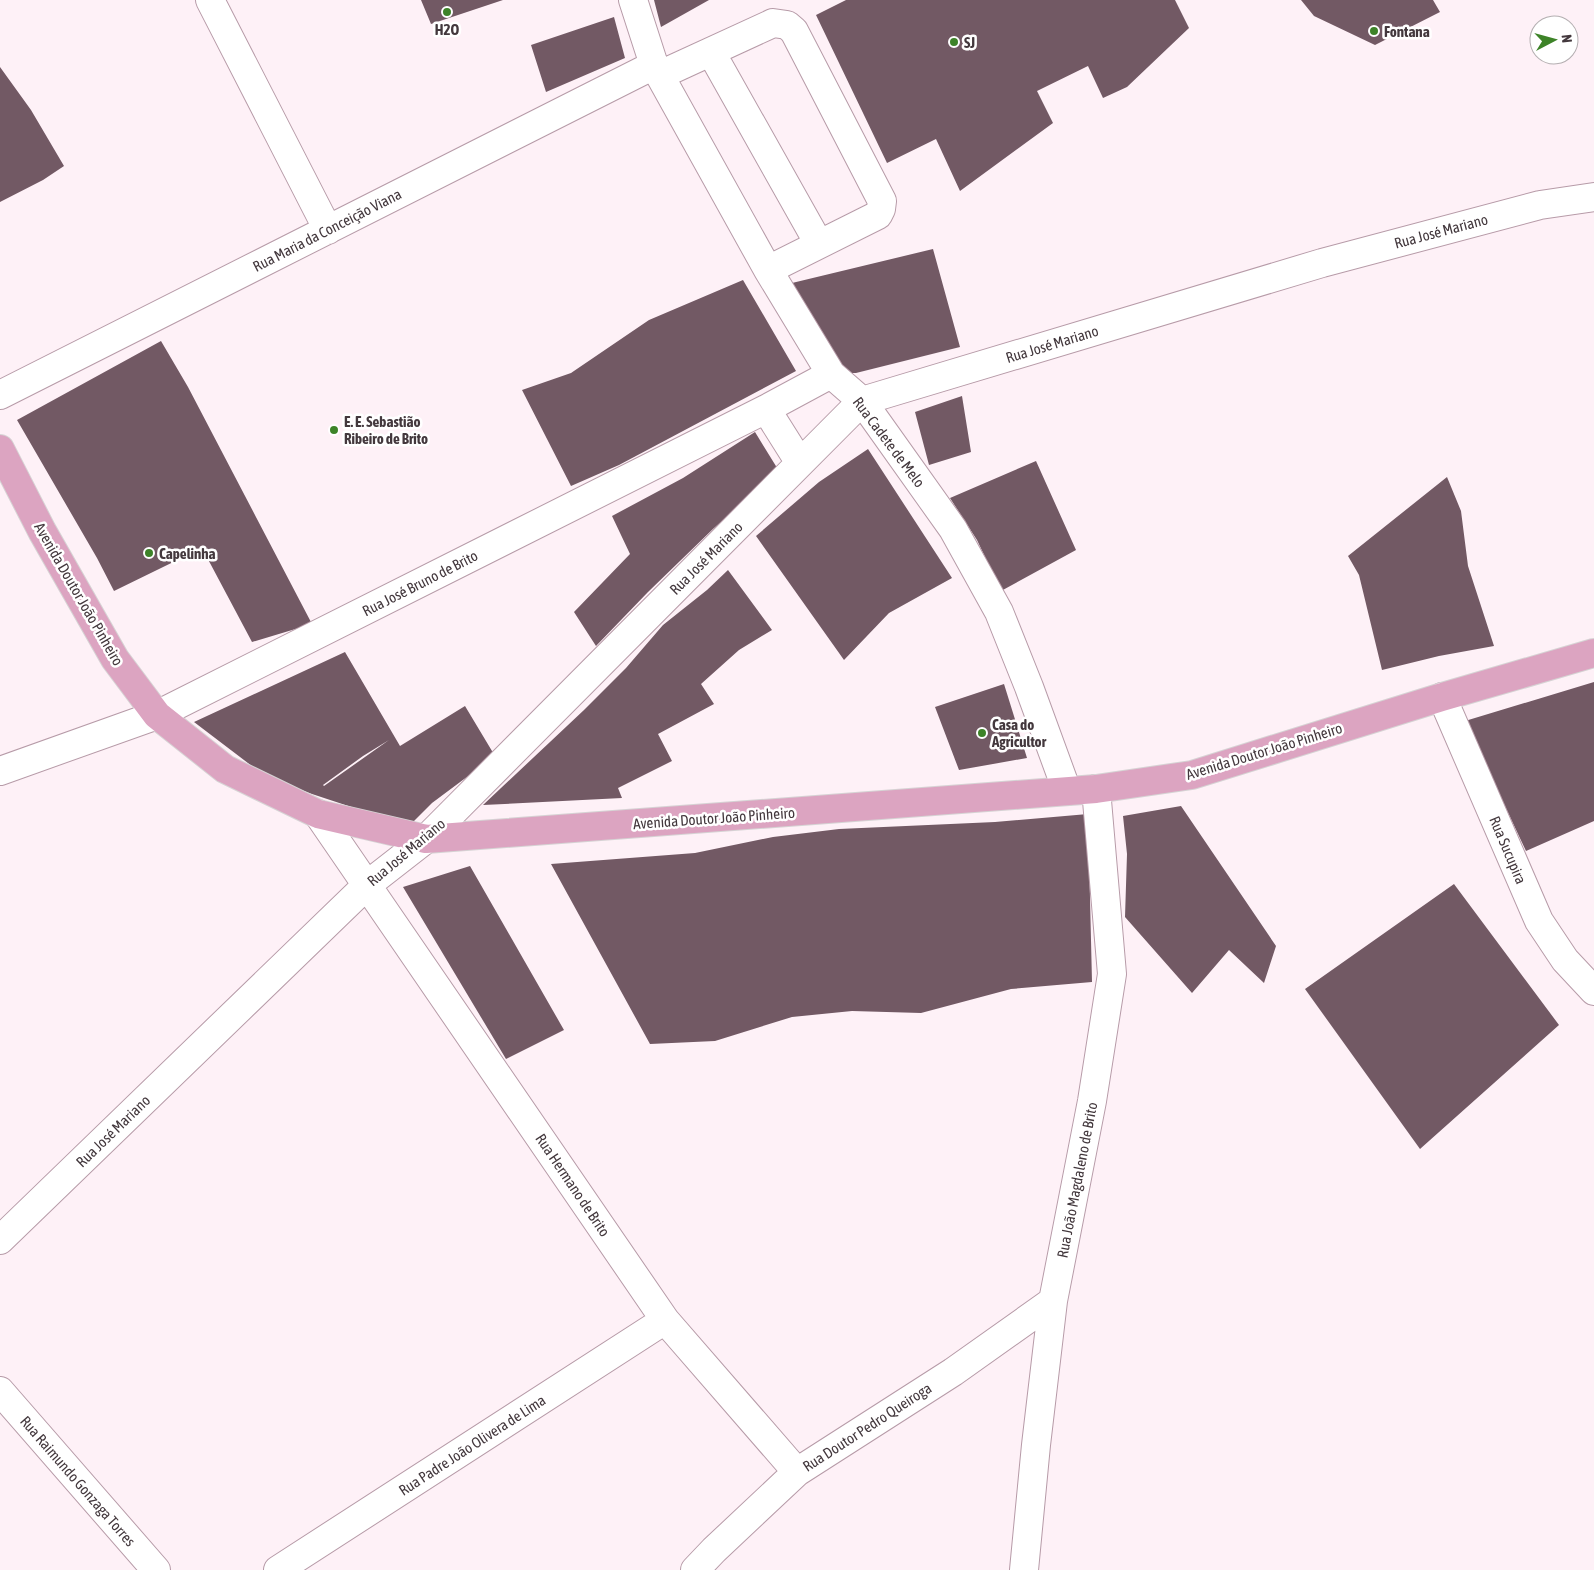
<svg xmlns="http://www.w3.org/2000/svg" width="1594" height="1570" font-family="'Asap Condensed',sans-serif">
  <style>
    .building { fill: #725964; fill-rule: evenodd }
    .lines { fill: none; stroke-linecap: round; stroke-linejoin: round }
    .minor-casing { stroke: #b79ba8; stroke-width: 30 }
    .major-casing { stroke: #d6d3d4; stroke-width: 30 }
    .minor { stroke: #fff; stroke-width: 28 }
    .major { stroke: #dca4c1; stroke-width: 28 }
    .poi-dot { fill: #3d8328; stroke: #fff; stroke-width: 2 }
    .labels { text-anchor: middle; dominant-baseline: central; stroke-width: 5; stroke-linejoin: round; paint-order: stroke }
    .poi-label { font-size: 15px; font-weight: bold; fill: #43383d; stroke: #fff; text-anchor: start }
    .street-label { font-size: 15px; fill: #43383d; stroke: #fff }
  </style>
  <rect width="100%" height="100%" fill="#fef1f7"/>
  <!-- building -->
  <path class="building" d="M 421,0 L 503,0 L 431,24 Z
    M 654,0 L 709,0 L 661,27 Z
    M 846,0 L 1175,0 L 1189,28 L 1127,87 L 1103,98 L 1088,66 L 1037,91 L 1053,123 L 960,191 L 936,139 L 887,163 L 816,15 Z
    M 1301,0 L 1433,0 L 1440,12 L 1375,45 L 1314,16 Z
    M 614,17 L 625,58 L 546,92 L 531,45 Z
    M 0,67 L 31,110 L 64,166 L 43,180 L 0,202 Z
    M 933,249 L 960,347 L 856,373 L 836,373 L 792,283 Z
    M 743,280 L 796,371 L 619,465 L 571,486 L 522,390 L 571,373 L 649,320 Z
    M 161,341 L 188,387 L 312,624 L 252,642 L 202,548 L 114,591 L 97,558 L 17,420 Z
    M 962,396 L 971,452 L 929,465 L 915,412 Z
    M 755,432 L 779,471 L 713,529 L 648,592 L 596,646 L 574,612 L 630,554 L 612,516 L 683,478 Z
    M 868,449 L 952,578 L 889,613 L 844,660 L 756,536 L 819,482 Z
    M 1036,461 L 1076,550 L 1001,591 L 977,540 L 950,498 Z
    M 1447,477 L 1461,511 L 1468,566 L 1494,646 L 1439,656 L 1382,670 L 1359,575 L 1348,556 Z
    M 728,570 L 772,630 L 739,650 L 701,684 L 714,704 L 658,734 L 672,761 L 618,788 L 622,798 L 483,805 L 584,710 L 626,668 L 663,625 L 707,590 Z
    M 345,652 L 400,746 L 465,706 L 495,756 L 432,803 L 409,826 L 312,794 L 265,776 L 194,722 ZM 389,740 L 324,786 L 323,785 L 363,756 Z
    M 1594,682 L 1594,821 L 1526,851 L 1465,721 Z
    M 1004,684 L 1027,758 L 959,770 L 935,707 Z
    M 1181,806 L 1276,946 L 1264,983 L 1229,950 L 1192,993 L 1125,917 L 1127,854 L 1123,816 Z
    M 1088,814 L 1092,982 L 1011,989 L 921,1013 L 852,1011 L 792,1017 L 715,1041 L 650,1044 L 551,864 L 695,853 L 773,837 L 839,829 L 995,822 Z
    M 470,866 L 564,1030 L 506,1059 L 403,887 Z
    M 1454,884 L 1559,1025 L 1420,1149 L 1305,989 Z"/>
  <g class="lines">
    <!-- minor casing -->
    <g class="minor-casing">
      <path id="minor" d="M 210,0 L 328,230
        M 633,0 L 654,65 L 768,270 L 831,374 L 862,401 L 953,529 L 999,612 L 1029,687 L 1067,791
        M 711,52 L 819,244
        M 660,75 L 773,23 L 787,25 L 794,31 L 882,201 L 881,209 L 878,215 L 768,270
        M 0,395 L 654,65
        M 766,409 L 800,463
        M 1442,697 L 1539,921 L 1565,960 L 1594,991
        M 0,771 L 157,715 L 766,409 L 831,374
        M 318,814 L 665,1320 L 797,1472
        M 0,1240 L 367,885 L 426,839 L 862,401 L 1322,263 L 1540,205 L 1594,197
        M 0,1391 L 156,1570
        M 278,1570 L 665,1320
        M 695,1570 L 714,1550 L 797,1472 L 953,1372 L 1053,1301
        M 1024,1570 L 1036,1445 L 1053,1301 L 1092,1101 L 1112,974 L 1096,789"/>
    </g>
    <!-- major casing -->
    <g class="major-casing">
      <path id="major" d="M 0,449 L 42,531 L 115,659 L 157,715 L 225,769 L 318,814 L 426,839 L 1096,789 L 1192,775 L 1442,697 L 1594,653"/>
    </g>
    <!-- minor -->
    <use href="#minor" class="minor"/>
    <!-- major -->
    <use href="#major" class="major"/>
  </g>
  <!-- markers -->
  <g class="poi-dot">
    <circle cx="447" cy="12" r="5"/>
    <circle cx="1374" cy="31" r="5"/>
    <circle cx="954" cy="42" r="5"/>
    <circle cx="334" cy="430" r="5"/>
    <circle cx="149" cy="553" r="5"/>
    <circle cx="982" cy="733" r="5"/>
  </g>
  <g class="labels">
    <!-- poi labels -->
    <g class="poi-label">
      <text x="447" y="29" text-anchor="middle">H2O</text>
      <text x="1384" y="31">Fontana</text>
      <text x="964" y="42">SJ</text>
      <text x="344" y="421">E. E. Sebastião<tspan x="344" dy="17">Ribeiro de Brito</tspan></text>
      <text x="159" y="553">Capelinha</text>
      <text x="992" y="724">Casa do<tspan x="992" dy="17">Agricultor</tspan></text>
    </g>
    <!-- street labels -->
    <g class="street-label">
      <text transform="translate(327 230) rotate(-27)">Rua Maria da Conceição Viana</text>
      <text transform="translate(1441 231) rotate(-15)">Rua José Mariano</text>
      <text transform="translate(1052 344) rotate(-17)">Rua José Mariano</text>
      <text transform="translate(889 442) rotate(53)">Rua Cadete de Melo</text>
      <text transform="translate(706 558) rotate(-45)">Rua José Mariano</text>
      <text transform="translate(420 583) rotate(-27)">Rua José Bruno de Brito</text>
      <text transform="translate(79 594) rotate(60)">Avenida Doutor João Pinheiro</text>
      <text transform="translate(1264 751) rotate(-17)">Avenida Doutor João Pinheiro</text>
      <text transform="translate(714 818) rotate(-4)">Avenida Doutor João Pinheiro</text>
      <text transform="translate(1508 850) rotate(67)">Rua Sucupira</text>
      <text transform="translate(406 852) rotate(-40)">Rua José Mariano</text>
      <text transform="translate(113 1131) rotate(-44)">Rua José Mariano</text>
      <text transform="translate(1077 1180) rotate(-79)">Rua João Magdaleno de Brito</text>
      <text transform="translate(573 1185) rotate(56)">Rua Hermano de Brito</text>
      <text transform="translate(867 1427) rotate(-33)">Rua Doutor Pedro Queiroga</text>
      <text transform="translate(472 1445) rotate(-33)">Rua Padre João Olivera de Lima</text>
      <text transform="translate(78 1481) rotate(49)">Rua Raimundo Gonzaga Torres</text>
    </g>
  </g>
  <!-- north arrow -->
  <g transform="translate(1554 40) rotate(84)"><circle r="24" fill="#ffffff" stroke="#b4afb1"/>
  <path d="M0-4L9 19L0 12L-9 19Z" fill="#3d8328"/>
  <text y="-8" font-size="14" font-weight="bold" text-anchor="middle" fill="#43383d">N</text>
  </g>
</svg>
